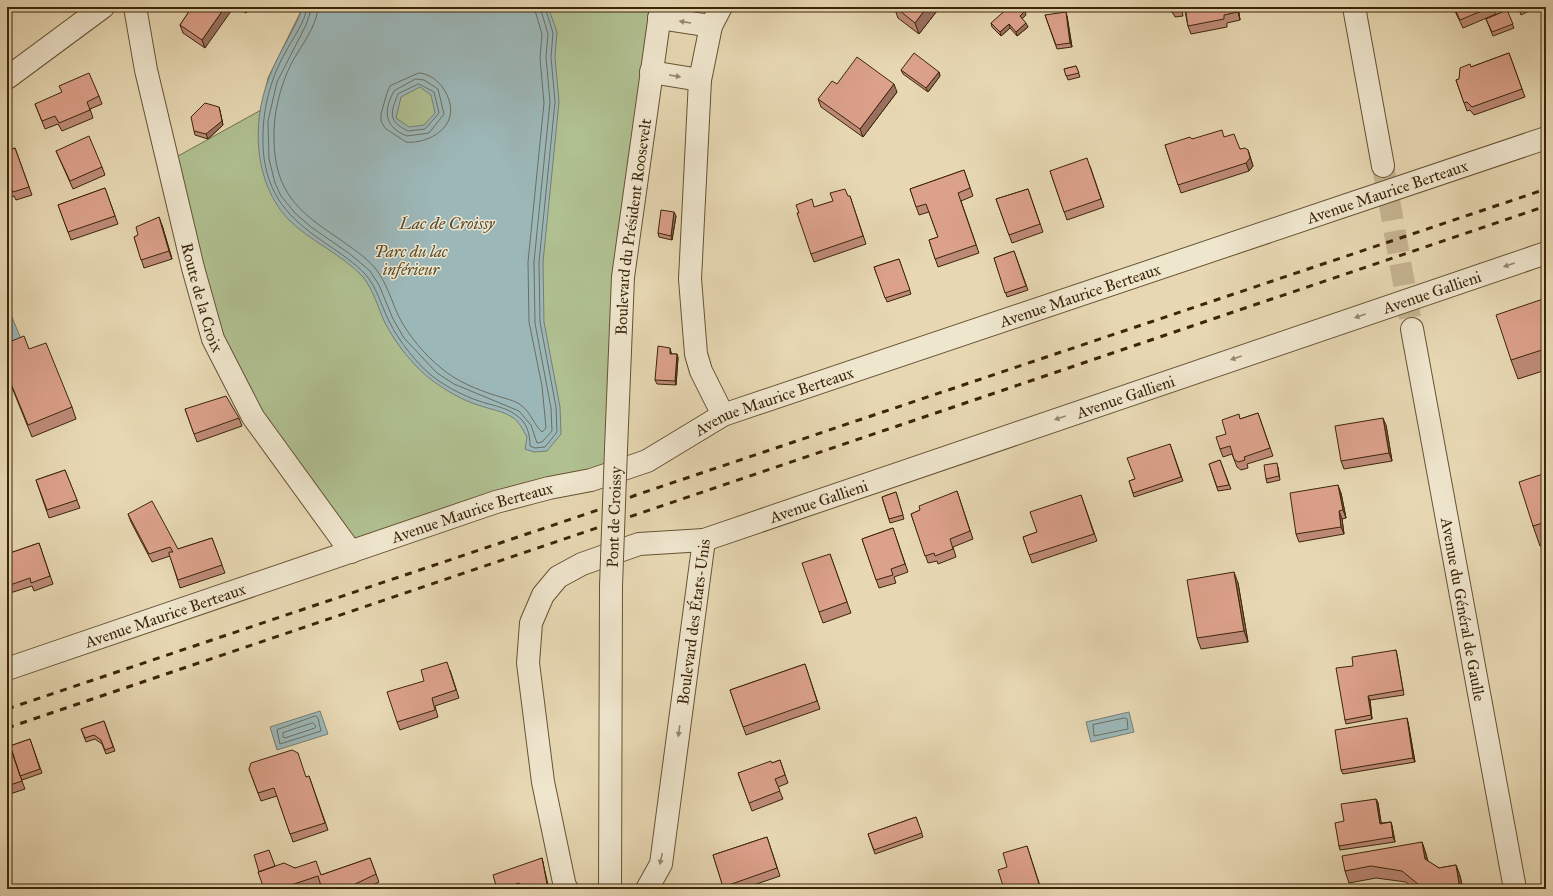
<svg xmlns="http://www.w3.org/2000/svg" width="1553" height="896" font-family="'IM FELL Great Primer',serif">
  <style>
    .green { fill: #b0c091; stroke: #76724c }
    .water { fill: #9cb7b8; stroke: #767d72; fill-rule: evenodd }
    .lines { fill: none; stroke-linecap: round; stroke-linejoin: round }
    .shore { stroke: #6c6e60; stroke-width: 1 }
    .minor-tunnel { stroke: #c5b491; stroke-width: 22; stroke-dasharray: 22 11; stroke-linecap: butt }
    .minor-casing { stroke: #675233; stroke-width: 24 }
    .minor { stroke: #efe6ce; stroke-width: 22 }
    .rail { stroke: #3c2508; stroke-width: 3; stroke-dasharray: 7 7; stroke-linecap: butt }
    .minor-bridge-casing { stroke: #675233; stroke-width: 24; stroke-linecap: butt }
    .minor-bridge { stroke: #efe6ce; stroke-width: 22 }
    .wall { fill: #bd8a78; stroke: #3c2508 }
    .shaded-wall { fill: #9a7161; stroke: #3c2508 }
    .building { fill: #dca18b; stroke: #3c2508 }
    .oneway { fill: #96866b }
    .labels { text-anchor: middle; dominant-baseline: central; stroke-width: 3; stroke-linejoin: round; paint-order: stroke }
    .street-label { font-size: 16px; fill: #3c2508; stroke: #efe6ce }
    .park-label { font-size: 16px; font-style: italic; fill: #594c2a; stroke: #efe6ce }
    .water-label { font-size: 17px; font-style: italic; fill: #544a34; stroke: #efe6ce }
  </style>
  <rect width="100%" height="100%" fill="#e7d8b3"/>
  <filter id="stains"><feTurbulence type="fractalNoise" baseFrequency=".005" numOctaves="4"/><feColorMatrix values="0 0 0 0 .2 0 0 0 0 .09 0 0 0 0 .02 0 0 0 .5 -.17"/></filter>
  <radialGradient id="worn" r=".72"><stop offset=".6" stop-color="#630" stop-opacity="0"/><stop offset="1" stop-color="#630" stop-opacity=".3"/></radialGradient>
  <!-- green -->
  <path class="green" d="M 303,7 L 661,7 L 651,72 L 615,473 L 351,552 L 213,339 L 169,161 L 261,110 L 268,78 Z"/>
  <!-- water -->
  <path class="water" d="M 303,7 L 548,7 L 557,32 L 555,57 L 559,102 L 543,262 L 544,322 L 560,407 L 561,434 L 547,451 L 534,452 L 525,449 L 527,437 C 523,430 519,421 512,417 C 503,411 489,409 478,405 C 462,400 447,391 433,381 C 414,367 396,344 385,323 C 378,308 374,291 363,277 C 342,254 311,242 289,220 C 254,184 251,123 269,78 C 278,53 294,32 303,7 ZM 420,87 L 431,95 L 435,113 L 424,125 L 409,127 L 396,118 L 401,97 Z
    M 9,310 L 24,346 L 7,351 L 7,311 Z
    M 320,711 L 328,734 L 277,750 L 270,727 Z
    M 1129,712 L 1134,732 L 1091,742 L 1086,722 Z"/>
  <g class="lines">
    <!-- shore -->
    <path class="shore" d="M 307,7 C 305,23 292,39 285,53 C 267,85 260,122 264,158 C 270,201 294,222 328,245 C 341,254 355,263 366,275 C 377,288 381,305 389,321 C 398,340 418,366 436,379 C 449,388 464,396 479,401 C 490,405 506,407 516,415 C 527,422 530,434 530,446 L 535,448 L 545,447 L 557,432 L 556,407 L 540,322 L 539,262 L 555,102 L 551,57 L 553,33 L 545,7
      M 312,7 L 306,25 L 277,82 L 268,121 L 269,159 L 275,183 L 281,196 L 295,213 L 311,227 L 350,254 L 370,271 L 379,285 L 393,319 L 404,338 L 437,373 L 454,384 L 519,411 L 531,425 L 537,443 L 542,442 L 552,431 L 551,408 L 535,323 L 534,262 L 550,102 L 546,57 L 548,34 L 540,7
      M 318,7 C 317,27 300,47 291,64 C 280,87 273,114 274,140 C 275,191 297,211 338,238 C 350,247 365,256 375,268 C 387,283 391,300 399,317 C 409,336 424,354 441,368 C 456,381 476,389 494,395 C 503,398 515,400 522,406 C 531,413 534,425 542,432 L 546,428 L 542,386 L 529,322 L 528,262 L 544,103 L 540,58 L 542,34 L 534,7
      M 419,73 C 438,74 454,98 450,116 C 446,134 422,144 406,142 L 385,128 L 381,121 L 381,114 L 387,93 L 390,86 Z
      M 416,79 L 424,80 L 438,89 L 444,114 L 429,133 L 407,136 C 384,127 383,111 394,91 Z
      M 419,84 L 434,92 L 439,113 L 425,129 L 408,131 C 388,121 390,114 398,94 Z
      M 316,716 L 318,718 L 321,731 L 280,744 L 277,730 Z
      M 1125,718 L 1127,719 L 1128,729 L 1094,736 L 1093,725 Z
      M 313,723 L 316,726 L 315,728 L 285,738 L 283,737 L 283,733 Z"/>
    <!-- minor-tunnel -->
    <path class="minor-tunnel" d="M 1383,166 L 1412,329"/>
    <!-- minor casing -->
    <g class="minor-casing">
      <g id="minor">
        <path id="s1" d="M 135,7 L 146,70 L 193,268 L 213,339 L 253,417 L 351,552"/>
        <path d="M 721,7 L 711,26 L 700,80 L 690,279 L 696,354 L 701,371 L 723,415"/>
        <path d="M 1354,7 L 1383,166"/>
        <path d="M 659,18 L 711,26"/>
        <path d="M 651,72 L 700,80"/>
        <path d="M 7,78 L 103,7"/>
        <path id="s2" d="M 1412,329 L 1515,889"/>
        <path id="s3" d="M 616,449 L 623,277 L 661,7"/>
        <path id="s4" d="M 7,669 L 496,502 L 549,488 L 591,480 L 647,461 L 723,415 L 1546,138"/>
        <path id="s5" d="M 567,889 L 565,887 L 543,782 L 528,663 L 531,623 L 543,595 L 558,577 L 582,564 L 639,544 L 704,540 L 1546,253"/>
        <path d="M 610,889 L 611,586"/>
        <path id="s6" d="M 647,889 L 661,864 L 704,540"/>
      </g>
    </g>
    <!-- minor -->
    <use href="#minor" class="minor"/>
    <!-- rail -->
    <path class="rail" d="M 7,709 L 601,509 L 636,495 L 1546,189
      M 7,728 L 1546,206"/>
    <!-- minor-bridge casing -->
    <g class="minor-bridge-casing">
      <g id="minor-bridge">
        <path id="s7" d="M 611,586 L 616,449"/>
      </g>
    </g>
    <!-- minor-bridge -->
    <use href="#minor-bridge" class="minor-bridge"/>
  </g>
  <!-- wall -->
  <path class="wall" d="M 192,7 L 205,48 L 183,33 L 180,25 Z
    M 236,7 L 250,7 L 246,13 Z
    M 894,7 L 940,7 L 919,34 L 898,18 Z
    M 1170,7 L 1238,7 L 1240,20 L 1227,23 L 1227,27 L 1191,34 L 1188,26 L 1185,11 L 1182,11 L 1183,16 L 1175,17 L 1173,13 L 1172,13 Z
    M 1453,7 L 1494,7 L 1496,14 L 1463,28 Z
    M 1505,7 L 1517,7 L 1507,11 L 1514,28 L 1493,36 L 1486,19 L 1506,10 Z
    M 1518,7 L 1527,7 L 1529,11 L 1521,15 Z
    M 1026,15 L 1022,19 L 1028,27 L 1017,36 L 1010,28 L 1001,36 L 992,27 L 991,23 Z
    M 1045,15 L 1067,16 L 1072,47 L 1057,49 Z
    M 1509,53 L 1525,97 L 1474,115 L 1470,110 L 1467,111 L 1456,80 L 1459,79 L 1471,67 Z
    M 1076,66 L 1080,77 L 1068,80 L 1064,69 Z
    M 901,70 L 939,72 L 940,76 L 928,92 L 903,74 Z
    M 837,84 L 897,92 L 863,137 L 821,107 L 818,99 Z
    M 99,96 L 102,104 L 90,109 L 93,118 L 62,131 L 58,124 L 45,129 L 35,104 Z
    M 219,107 L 220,111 L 223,125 L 208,139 L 195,135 L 194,131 Z
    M 1224,137 L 1240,149 L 1248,150 L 1253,166 L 1249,171 L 1181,193 L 1165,145 L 1192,139 Z
    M 15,148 L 32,195 L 16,200 L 14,196 L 7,199 L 7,151 Z
    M 56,151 L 102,167 L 105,175 L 73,189 Z
    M 1090,166 L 1104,207 L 1067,220 L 1050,171 Z
    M 964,170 L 973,196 L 961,201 L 979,253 L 938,267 L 929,240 L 938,237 L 929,212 L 919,215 L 910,189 Z
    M 105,188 L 118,224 L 71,240 L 58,205 Z
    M 1028,189 L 1043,232 L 1012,243 L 996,199 Z
    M 850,196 L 866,244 L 814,262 L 811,254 L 815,207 Z
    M 676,216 L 672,240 L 659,237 L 658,233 Z
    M 162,225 L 172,259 L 144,268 L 134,237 Z
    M 1014,251 L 1028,290 L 1007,297 L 994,258 Z
    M 899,259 L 911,294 L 887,302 L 874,267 Z
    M 1546,298 L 1546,370 L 1518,379 L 1511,360 Z
    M 7,343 L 29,349 L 72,407 L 76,419 L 32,437 L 7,375 Z
    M 671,352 L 671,354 L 677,354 L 678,358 L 676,385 L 657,384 L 655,380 Z
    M 185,409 L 239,418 L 242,426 L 197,442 Z
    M 1258,413 L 1273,456 L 1247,464 L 1248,468 L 1241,470 L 1237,467 L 1232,454 L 1223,457 L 1220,449 L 1226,434 L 1240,419 Z
    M 1386,425 L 1392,461 L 1344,469 L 1341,461 Z
    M 1170,444 L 1183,481 L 1134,497 L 1129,481 L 1135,479 Z
    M 1220,460 L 1231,489 L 1218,491 L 1209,464 Z
    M 1278,467 L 1280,480 L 1267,483 L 1266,479 Z
    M 65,470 L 80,508 L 49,518 L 36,480 Z
    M 1546,473 L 1546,544 L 1540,546 L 1533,526 Z
    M 957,491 L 973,539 L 953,547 L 956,557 L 938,564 L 937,561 L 928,563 L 911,514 L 920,510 Z
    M 896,492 L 904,519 L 890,523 L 882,497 Z
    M 1341,493 L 1346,518 L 1342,519 L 1344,534 L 1299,542 L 1296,534 Z
    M 1081,495 L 1097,541 L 1032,563 L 1023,537 L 1037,532 Z
    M 128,514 L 178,549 L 212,538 L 225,573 L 180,588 L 170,556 L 152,562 L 131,522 Z
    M 893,528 L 908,572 L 894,577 L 896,583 L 879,588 L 862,539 Z
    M 39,543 L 53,584 L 34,591 L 32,586 L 7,594 L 7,550 L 10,553 Z
    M 830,554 L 851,613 L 823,623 L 819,612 Z
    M 1238,583 L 1248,642 L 1201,649 L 1197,638 Z
    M 1396,650 L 1397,654 L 1404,695 L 1370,700 L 1372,719 L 1346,724 L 1345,720 L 1353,666 Z
    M 805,664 L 820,709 L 746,735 L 730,690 Z
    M 450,670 L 459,698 L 435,706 L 438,717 L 400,730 L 397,722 Z
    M 104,721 L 115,751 L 106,754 L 102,744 L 95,739 L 86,742 L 81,729 Z
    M 1408,722 L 1415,762 L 1343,774 L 1341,770 Z
    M 30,739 L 42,773 L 22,780 L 20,776 L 25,789 L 7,795 L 7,743 L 10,746 Z
    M 780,760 L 788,783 L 778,787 L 783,799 L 752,811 L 738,773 L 772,763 Z
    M 249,769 L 306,777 L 309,776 L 328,830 L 293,842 L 277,796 L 261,801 Z
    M 1376,799 L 1378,803 L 1381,823 L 1391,822 L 1392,826 L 1395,842 L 1340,850 L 1339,846 L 1344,821 Z
    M 916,817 L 923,837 L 875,854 L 868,834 Z
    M 767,837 L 780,876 L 742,889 L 724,889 L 713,855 Z
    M 1422,842 L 1426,854 L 1428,861 L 1439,868 L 1456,865 L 1460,876 L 1463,889 L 1414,889 L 1406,882 L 1376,878 L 1349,883 L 1345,871 Z
    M 1027,846 L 1041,889 L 1004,889 L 1007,867 Z
    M 370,858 L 379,882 L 364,889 L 322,889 L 320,884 L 305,889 L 264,889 L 275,866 L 295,868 L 321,875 Z
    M 542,858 L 543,863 L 520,887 L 514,889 L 497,889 Z"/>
  <!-- shaded-wall -->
  <path class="shaded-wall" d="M 225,7 L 234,7 L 205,48 L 202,40 Z
    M 243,7 L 250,7 L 246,13 Z
    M 927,7 L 940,7 L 919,34 L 915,23 Z
    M 1237,7 L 1238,7 L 1240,20 L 1238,12 Z
    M 1025,11 L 1026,15 L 1021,20 L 1020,16 Z
    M 1066,12 L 1067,16 L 1072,47 L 1070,43 Z
    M 1026,23 L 1028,27 L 1017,36 L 1016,32 Z
    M 1009,24 L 1010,28 L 1001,36 L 1000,32 Z
    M 939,72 L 940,76 L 928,92 L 926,88 Z
    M 894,84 L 897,92 L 863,137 L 860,129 Z
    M 219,107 L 220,111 L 223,125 L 208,139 L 206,134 Z
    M 1248,150 L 1253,166 L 1249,171 L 1246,163 Z
    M 674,212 L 676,216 L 672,240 L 671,236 Z
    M 159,217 L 162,225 L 172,259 L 169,251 Z
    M 670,348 L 671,352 L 671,358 L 670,354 Z
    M 677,354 L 678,358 L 676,385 L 675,381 Z
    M 1383,418 L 1386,425 L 1392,461 L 1389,453 Z
    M 1338,485 L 1341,493 L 1346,518 L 1343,510 Z
    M 1339,511 L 1342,519 L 1344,534 L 1341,527 Z
    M 1234,572 L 1238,583 L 1248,642 L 1244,631 Z
    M 1368,696 L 1370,700 L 1372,719 L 1371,715 Z
    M 1407,718 L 1408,722 L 1415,762 L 1413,758 Z
    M 1376,799 L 1378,803 L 1382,828 L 1380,824 Z
    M 1391,822 L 1392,826 L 1395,842 L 1393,837 Z
    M 1422,842 L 1426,854 L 1429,871 L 1425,859 Z
    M 542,858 L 543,863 L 549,889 L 548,889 Z
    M 1456,865 L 1460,876 L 1463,889 L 1460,889 Z"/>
  <!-- building -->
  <path class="building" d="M 192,7 L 225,7 L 202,40 L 180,25 Z
    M 895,7 L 927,7 L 915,23 Z
    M 1009,7 L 1021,7 L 1025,11 L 1020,16 L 1026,23 L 1016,32 L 1009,24 L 1000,32 L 991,23 Z
    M 1172,7 L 1180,7 L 1180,8 L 1172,9 Z
    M 1185,7 L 1237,7 L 1238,12 L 1224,15 L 1224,19 L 1188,26 Z
    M 1454,7 L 1491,7 L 1460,20 Z
    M 1518,7 L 1527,7 L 1519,11 Z
    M 1507,10 L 1513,24 L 1492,32 L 1486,19 Z
    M 1066,12 L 1070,43 L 1056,45 L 1045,15 Z
    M 914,53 L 939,72 L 926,88 L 901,70 Z
    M 1509,53 L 1522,89 L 1472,107 L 1467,102 L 1464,103 L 1456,80 L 1459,79 L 1460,68 L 1470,64 L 1471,67 Z
    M 857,57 L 894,84 L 860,129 L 818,99 L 832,81 L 837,84 Z
    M 1076,66 L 1079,73 L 1066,76 L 1064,69 Z
    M 89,73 L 99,96 L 87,102 L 90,110 L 59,123 L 55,116 L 42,121 L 35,104 L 62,92 L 59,86 Z
    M 205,103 L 219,107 L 222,121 L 206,134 L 194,131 L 191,117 Z
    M 1222,130 L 1224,137 L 1234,134 L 1240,149 L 1245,148 L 1248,150 L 1250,158 L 1246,163 L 1178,185 L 1165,145 L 1190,137 L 1192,139 Z
    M 89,136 L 102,167 L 70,181 L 56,151 Z
    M 15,148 L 29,187 L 13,192 L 11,188 L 7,190 L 7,151 Z
    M 1087,158 L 1101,199 L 1064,212 L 1050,171 Z
    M 964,170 L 970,188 L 958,193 L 976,245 L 935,259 L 929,240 L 938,237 L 926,204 L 916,207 L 910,189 Z
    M 105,188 L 115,216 L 68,232 L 58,205 Z
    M 845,189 L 848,196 L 850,196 L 863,236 L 811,254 L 797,213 L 799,213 L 796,205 L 812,199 L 814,207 L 833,201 L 830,193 Z
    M 1028,189 L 1040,224 L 1009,235 L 996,199 Z
    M 661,210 L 674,212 L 671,236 L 658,233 Z
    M 159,217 L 169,251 L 141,260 L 134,237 L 138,235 L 136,227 Z
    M 1014,251 L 1026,286 L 1005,293 L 994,258 Z
    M 899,259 L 910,290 L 885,298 L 874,267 Z
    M 1546,298 L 1546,346 L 1544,347 L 1545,349 L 1511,360 L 1496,315 Z
    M 24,336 L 29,349 L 46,343 L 72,407 L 28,425 L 7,374 L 7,343 Z
    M 658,346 L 670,348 L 670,354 L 677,354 L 675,381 L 655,380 Z
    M 226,396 L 239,418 L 194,434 L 185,409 Z
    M 1258,413 L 1270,448 L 1244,457 L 1245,460 L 1238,462 L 1234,459 L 1230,446 L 1220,449 L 1216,437 L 1226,434 L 1222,420 L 1239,414 L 1240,419 Z
    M 1383,418 L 1389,453 L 1341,461 L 1335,426 Z
    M 1170,444 L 1181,477 L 1133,493 L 1129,481 L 1135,479 L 1127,458 Z
    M 1220,460 L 1229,485 L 1217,487 L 1209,464 Z
    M 1277,463 L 1279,476 L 1266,479 L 1264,465 Z
    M 65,470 L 77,500 L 47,510 L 36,480 Z
    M 1546,473 L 1546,522 L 1533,526 L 1519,482 Z
    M 1338,485 L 1343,510 L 1339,511 L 1341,527 L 1296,534 L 1290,493 Z
    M 957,491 L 970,531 L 950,539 L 953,549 L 935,556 L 934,553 L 925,556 L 911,514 L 920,510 L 919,506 Z
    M 896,492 L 903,515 L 889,519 L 882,497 Z
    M 1081,495 L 1094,534 L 1029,555 L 1023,537 L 1037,532 L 1030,512 Z
    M 152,501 L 178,549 L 212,538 L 222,565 L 178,580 L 169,554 L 169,552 L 173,552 L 170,547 L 149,554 L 128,514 Z
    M 893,528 L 905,564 L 891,569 L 893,575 L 876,580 L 862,539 Z
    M 39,543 L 50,576 L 31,583 L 30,578 L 7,586 L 7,550 L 8,550 L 10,553 Z
    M 830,554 L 847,602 L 819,612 L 802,563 Z
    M 1234,572 L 1244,631 L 1197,638 L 1187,580 Z
    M 1396,650 L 1403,690 L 1368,696 L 1371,715 L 1345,720 L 1336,668 L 1353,666 L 1352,657 Z
    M 447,662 L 456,690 L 432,698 L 435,710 L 397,722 L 387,692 L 424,681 L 421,670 Z
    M 805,664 L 817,701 L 743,727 L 730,690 Z
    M 1407,718 L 1413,758 L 1341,770 L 1335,730 Z
    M 104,721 L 113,747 L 105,750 L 101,740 L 94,735 L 85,738 L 81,729 Z
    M 30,739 L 40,769 L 20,776 L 10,746 Z
    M 9,742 L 22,781 L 7,786 L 7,743 Z
    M 292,750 L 298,753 L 306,777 L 309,776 L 325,823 L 290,834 L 274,788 L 258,793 L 249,769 L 251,763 Z
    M 780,760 L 785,775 L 775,779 L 780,791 L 749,803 L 738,773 L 771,761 L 772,763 Z
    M 1376,799 L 1380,824 L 1391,822 L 1393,837 L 1339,846 L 1335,823 L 1344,821 L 1341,804 Z
    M 916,817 L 922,833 L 874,850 L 868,834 Z
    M 767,837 L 777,868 L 723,887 L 713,855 Z
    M 1422,842 L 1425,859 L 1439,868 L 1456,865 L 1460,889 L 1424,889 L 1402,871 L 1371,866 L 1345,871 L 1342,856 Z
    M 1027,846 L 1040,887 L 1034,889 L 1014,889 L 1013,887 L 1004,889 L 998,870 L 1007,867 L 1003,853 Z
    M 269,850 L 275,866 L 259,872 L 254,855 Z
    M 370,858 L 376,874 L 349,887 L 350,889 L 322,889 L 318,876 L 279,889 L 264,889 L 258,872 L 284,863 L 295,868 L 316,861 L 321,875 Z
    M 542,858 L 548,889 L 521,889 L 519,883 L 501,889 L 497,889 L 493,875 Z"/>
  <!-- one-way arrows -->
  <defs><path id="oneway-solid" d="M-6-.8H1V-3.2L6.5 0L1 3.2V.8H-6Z"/></defs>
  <g class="oneway">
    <use href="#oneway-solid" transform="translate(685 22) rotate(-171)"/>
    <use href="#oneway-solid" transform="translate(675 76) rotate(9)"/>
    <use href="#oneway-solid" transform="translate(1509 265) rotate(161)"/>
    <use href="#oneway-solid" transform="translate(1360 316) rotate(161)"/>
    <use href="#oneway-solid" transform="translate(1236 358) rotate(161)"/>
    <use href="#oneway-solid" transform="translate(1060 418) rotate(161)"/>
    <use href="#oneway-solid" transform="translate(679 731) rotate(98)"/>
    <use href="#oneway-solid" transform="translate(661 859) rotate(102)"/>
  </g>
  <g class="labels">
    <!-- street labels -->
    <g class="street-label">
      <text stroke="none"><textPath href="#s4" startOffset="1463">Avenue Maurice Berteaux</textPath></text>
      <text stroke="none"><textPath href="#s3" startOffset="223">Boulevard du Président Roosevelt</textPath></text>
      <text stroke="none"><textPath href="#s5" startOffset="1246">Avenue Gallieni</textPath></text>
      <text stroke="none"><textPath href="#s4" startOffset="1139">Avenue Maurice Berteaux</textPath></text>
      <text stroke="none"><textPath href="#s1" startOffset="298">Route de la Croix</textPath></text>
      <text stroke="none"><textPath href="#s5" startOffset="922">Avenue Gallieni</textPath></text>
      <text stroke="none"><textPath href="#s4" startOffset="815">Avenue Maurice Berteaux</textPath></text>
      <text stroke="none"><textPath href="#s5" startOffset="598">Avenue Gallieni</textPath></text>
      <text stroke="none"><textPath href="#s4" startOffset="491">Avenue Maurice Berteaux</textPath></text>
      <text stroke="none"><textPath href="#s7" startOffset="69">Pont de Croissy</textPath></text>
      <text stroke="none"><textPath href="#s2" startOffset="285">Avenue du Général de Gaulle</textPath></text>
      <text stroke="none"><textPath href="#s4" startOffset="167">Avenue Maurice Berteaux</textPath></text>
      <text stroke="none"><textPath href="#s6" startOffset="273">Boulevard des États-Unis</textPath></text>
    </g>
    <!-- park labels -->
    <g class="park-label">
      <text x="411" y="251">Parc du lac<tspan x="411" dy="18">inférieur</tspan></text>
    </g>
    <!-- water labels -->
    <g class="water-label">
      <text x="447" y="223">Lac de Croissy</text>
    </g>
  </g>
  <!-- margin -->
  <rect width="1553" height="896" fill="none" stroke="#e7d8b3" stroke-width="24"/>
  <rect x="8" y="8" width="1537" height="880" fill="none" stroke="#3c2508" stroke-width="2"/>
  <rect x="12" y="12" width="1529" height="872" fill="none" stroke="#3c2508"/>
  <rect width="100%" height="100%" filter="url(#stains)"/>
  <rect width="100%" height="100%" fill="url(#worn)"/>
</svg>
